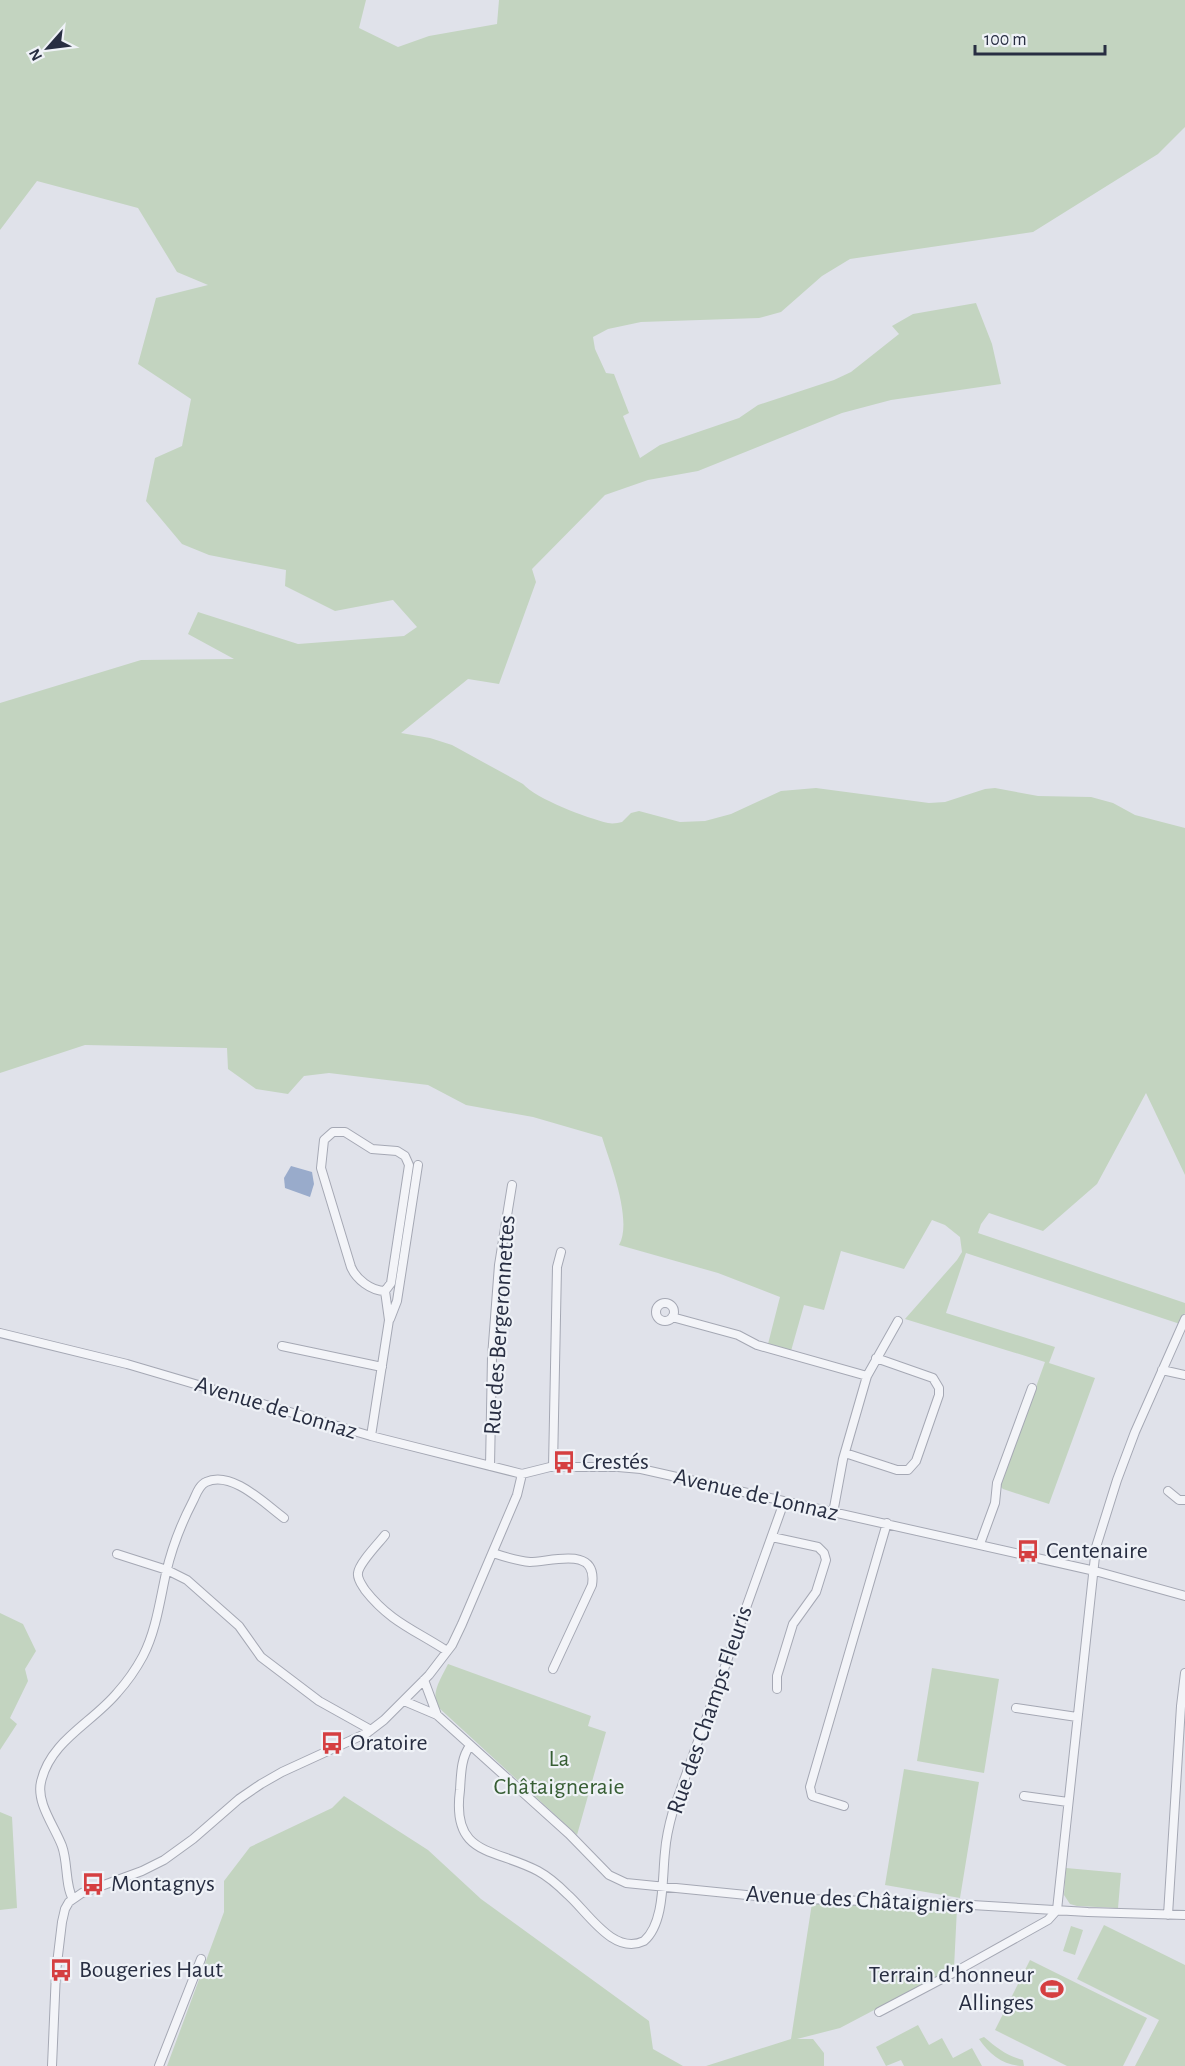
<svg xmlns="http://www.w3.org/2000/svg" width="1185" height="2066" font-family="'Alegreya Sans',sans-serif">
  <style>
    .green { fill: #c3d4c0 }
    .water { fill: #99abcb }
    .lines { fill: none; stroke-linecap: round; stroke-linejoin: round }
    .minor-casing { stroke: #a5a8b4; stroke-width: 10 }
    .minor { stroke: #f3f4f8; stroke-width: 8 }
    .labels { text-anchor: middle; dominant-baseline: central; stroke-width: 4.5; stroke-linejoin: round; paint-order: stroke }
    .street-label { font-size: 24px; fill: #282e42; stroke: #eff2f7 }
    .poi-label { font-size: 24px; fill: #282e42; stroke: #eff2f7; text-anchor: start }
    .park-label { font-size: 24px; fill: #375e34; stroke: #eff2f7 }
  </style>
  <rect width="100%" height="100%" fill="#e0e2ea"/>
  <!-- green -->
  <path class="green" d="M 0,0 L 366,0 L 359,28 L 398,47 L 429,36 L 497,24 L 499,0 L 1185,0 L 1185,127 L 1158,154 L 1033,232 L 850,259 L 822,276 L 781,312 L 759,318 L 641,322 L 608,329 L 593,337 L 595,349 L 606,373 L 614,374 L 629,413 L 623,416 L 640,458 L 660,445 L 739,418 L 758,405 L 834,380 L 851,372 L 899,334 L 892,326 L 913,314 L 976,303 L 992,344 L 1001,384 L 891,400 L 842,413 L 698,471 L 648,480 L 605,495 L 532,569 L 536,582 L 499,684 L 468,679 L 401,733 L 430,738 L 452,745 L 523,784 C 536,799 587,818 608,823 C 613,824 618,823 622,822 L 631,813 L 639,811 L 680,822 L 705,821 L 731,814 L 781,791 L 816,788 L 929,803 L 945,802 L 985,789 L 995,788 L 1038,796 L 1091,797 L 1113,803 L 1135,815 L 1185,828 L 1185,1175 L 1146,1093 L 1097,1184 L 1043,1231 L 989,1213 L 981,1224 L 978,1233 L 1185,1303 L 1185,1313 L 1180,1324 L 966,1253 L 946,1313 L 1055,1347 L 1049,1363 L 1095,1378 L 1049,1504 L 1003,1489 L 1000,1486 L 1045,1362 L 905,1319 L 957,1260 L 962,1252 L 960,1237 L 945,1225 L 932,1220 L 904,1269 L 841,1251 L 824,1310 L 804,1305 L 791,1351 L 768,1344 L 780,1297 L 718,1273 L 619,1245 C 633,1221 610,1163 602,1137 L 533,1117 L 466,1105 L 428,1085 L 329,1073 L 304,1076 L 288,1094 L 256,1089 L 228,1069 L 227,1048 L 85,1045 L 0,1073 L 0,703 L 141,660 L 234,659 L 188,634 L 198,612 L 298,644 L 404,636 L 417,627 L 393,600 L 335,611 L 285,586 L 286,570 L 209,555 L 182,544 L 146,501 L 155,458 L 182,446 L 191,399 L 138,364 L 156,298 L 208,285 L 177,272 L 138,208 L 37,181 L 0,230 Z
    M 0,1613 L 23,1624 L 36,1651 L 25,1669 L 28,1681 L 10,1718 L 17,1724 L 0,1750 Z
    M 448,1664 L 591,1716 L 588,1726 L 606,1732 L 577,1835 L 438,1707 C 430,1693 442,1677 448,1664 Z
    M 932,1668 L 999,1679 L 984,1773 L 917,1761 Z
    M 904,1769 L 979,1782 L 960,1898 L 885,1885 Z
    M 344,1796 L 428,1850 L 481,1899 L 649,2021 L 653,2049 L 683,2066 L 167,2066 L 224,1912 L 224,1881 L 250,1847 L 332,1808 Z
    M 0,1812 L 12,1817 L 17,1908 L 0,1910 Z
    M 1066,1868 L 1121,1873 L 1118,1908 L 1077,1906 L 1070,1904 L 1064,1895 Z
    M 812,1903 L 957,1908 L 954,1968 L 840,2028 L 797,2039 L 813,2039 L 824,2053 L 824,2066 L 706,2066 L 791,2039 Z
    M 1104,1925 L 1185,1965 L 1185,2066 L 1135,2066 L 1159,2020 L 1077,1979 Z
    M 1071,1926 L 1083,1930 L 1075,1955 L 1063,1951 Z
    M 1030,1960 L 1147,2018 L 1123,2066 L 1067,2066 L 995,2030 Z
    M 918,2025 L 929,2045 L 942,2038 L 953,2058 L 972,2048 L 982,2066 L 904,2066 L 901,2060 L 886,2066 L 876,2047 Z
    M 984,2037 C 997,2048 1007,2056 1023,2060 L 1024,2066 C 1004,2066 990,2055 979,2039 Z"/>
  <!-- water -->
  <path class="water" d="M 291,1166 L 312,1172 L 314,1184 L 310,1197 L 285,1188 L 284,1178 Z"/>
  <g class="lines">
    <!-- minor casing -->
    <g class="minor-casing">
      <path id="minor" d="M656 1312a9 9 0 1 1 18 0a9 9 0 1 1-18 0Z
        M 672,1317 L 738,1335 L 757,1345 L 867,1376
        M 390,1319 L 397,1301 L 418,1165
        M 0,1333 L 127,1364 L 371,1436 L 522,1474 L 550,1467 L 618,1467 L 641,1469 L 1095,1571 L 1185,1596
        M 282,1346 L 382,1367
        M 1162,1370 L 1185,1375
        M 371,1436 L 389,1320 L 385,1291 L 391,1283 L 409,1165 L 405,1156 L 397,1151 L 372,1149 L 345,1132 L 333,1132 L 324,1140 L 321,1168 L 351,1267 C 356,1279 371,1291 385,1291
        M 845,1453 L 897,1470 L 908,1470 L 916,1461 L 939,1395 L 939,1388 L 933,1378 L 876,1358
        M 490,1466 L 492,1357 L 499,1265 L 512,1185
        M 553,1467 L 557,1267 L 561,1252
        M 1168,1491 L 1179,1500 L 1185,1500
        M 833,1513 L 843,1459 L 867,1376 L 898,1321
        M 385,1535 C 379,1543 359,1563 358,1573 C 357,1579 362,1585 365,1590 C 390,1622 415,1630 447,1651
        M 772,1537 L 818,1547 L 824,1553 L 826,1560 L 816,1592 L 793,1624 L 777,1676 L 777,1689
        M 980,1544 L 995,1503 L 997,1483 L 1032,1388
        M 493,1553 C 505,1557 517,1561 530,1562 C 551,1562 598,1545 592,1585 L 553,1669
        M 117,1554 L 167,1570 L 187,1580 L 239,1626 L 261,1657 L 319,1701 L 371,1730
        M 424,1680 L 437,1715
        M 404,1701 L 437,1715 L 569,1834 L 609,1875 L 626,1883 L 776,1898 L 955,1904 L 1088,1912 L 1185,1915
        M 1016,1708 L 1077,1717
        M 470,1746 C 461,1757 461,1775 460,1790 C 451,1857 495,1848 538,1871 C 549,1877 558,1885 567,1894 C 587,1911 613,1956 644,1941 C 665,1923 662,1878 665,1852 C 666,1838 669,1825 673,1811 L 784,1502
        M 1024,1796 L 1068,1802
        M 844,1806 L 812,1796 L 810,1787 L 887,1523
        M 73,1899 C 65,1886 68,1862 62,1846 C 55,1827 36,1803 41,1782 C 50,1741 92,1723 117,1693 C 126,1683 136,1669 143,1656 C 156,1631 160,1600 166,1573 C 172,1547 181,1524 193,1501 C 196,1495 199,1485 206,1482 C 232,1470 265,1504 284,1518
        M 1057,1910 L 1096,1547 L 1117,1480 L 1135,1432 L 1185,1319
        M 1168,1915 L 1181,1706 L 1185,1673
        M 879,2012 L 953,1973 L 1048,1920 L 1057,1910
        M 52,2066 L 56,1972 L 62,1922 L 65,1909 L 69,1902 L 82,1893 L 142,1871 L 164,1860 L 193,1839 L 239,1799 L 261,1784 L 282,1772 L 367,1733 L 384,1720 L 429,1675 L 452,1645 L 462,1624 L 517,1495 L 522,1474
        M 159,2066 L 201,1959"/>
    </g>
    <!-- minor -->
    <use href="#minor" class="minor"/>
  </g>
  <!-- icons -->
  <defs>
    <g id="bus-bare" transform="scale(1.8)"><path d="M-5-6H5V4H4V6H2V4H-2V6H-4V4H-5ZM-3.5-4V0h7V-4ZM-3.5 1.2v1.5H-2V1.2ZM2 1.2v1.5H3.5V1.2Z" fill="#d53f41" stroke="#eff2f7" stroke-width="2.5" paint-order="stroke"/></g>
    <g id="stadium-bare" transform="scale(1.8)"><path d="M0-5a6.5 5 0 1 0 0 10a6.5 5 0 1 0 0-10ZM-3.5-1.8h7v3.6h-7Z" fill="#d53f41" stroke="#eff2f7" stroke-width="2.5" paint-order="stroke"/></g>
  </defs>
  <g fill-rule="evenodd">
    <use href="#bus-bare" x="564" y="1462"/>
    <use href="#bus-bare" x="1028" y="1551"/>
    <use href="#bus-bare" x="332" y="1743"/>
    <use href="#bus-bare" x="93" y="1884"/>
    <use href="#bus-bare" x="61" y="1970"/>
    <use href="#stadium-bare" x="1052" y="1989"/>
  </g>
  <g class="labels">
    <!-- street labels -->
    <g class="street-label">
      <text transform="translate(500 1325) rotate(-86)">Rue des Bergeronnettes</text>
      <text transform="translate(276 1408) rotate(17)">Avenue de Lonnaz</text>
      <text transform="translate(756 1495) rotate(13)">Avenue de Lonnaz</text>
      <text transform="translate(710 1710) rotate(-71)">Rue des Champs Fleuris</text>
      <text transform="translate(860 1900) rotate(3)">Avenue des Châtaigniers</text>
    </g>
    <!-- poi labels -->
    <g class="poi-label">
      <text x="582" y="1462">Crestés</text>
      <text x="1046" y="1551">Centenaire</text>
      <text x="350" y="1743">Oratoire</text>
      <text x="111" y="1884">Montagnys</text>
      <text x="79" y="1970">Bougeries Haut</text>
      <text x="1034" y="1975" text-anchor="end">Terrain d'honneur<tspan x="1034" dy="28">Allinges</tspan></text>
    </g>
    <!-- park labels -->
    <g class="park-label">
      <text x="559" y="1759">La<tspan x="559" dy="28">Châtaigneraie</tspan></text>
    </g>
  </g>
  <!-- north arrow -->
  <g transform="translate(48 48) rotate(242)" stroke="#eff2f7" stroke-width="4.5" paint-order="stroke">
  <path d="M0-4.5L10 22L0 15L-10 22Z" fill="#282e42"/>
  <text y="-9" font-size="16" font-weight="bold" text-anchor="middle" fill="#282e42">N</text>
  </g>
  <!-- scale -->
  <path d="M975 45v9h130v-9" fill="none" stroke="#282e42" stroke-width="3"/>
  <text x="984" y="45" font-size="18" fill="#282e42" stroke="#eff2f7" stroke-width="4.5" paint-order="stroke">100 m</text>
</svg>
